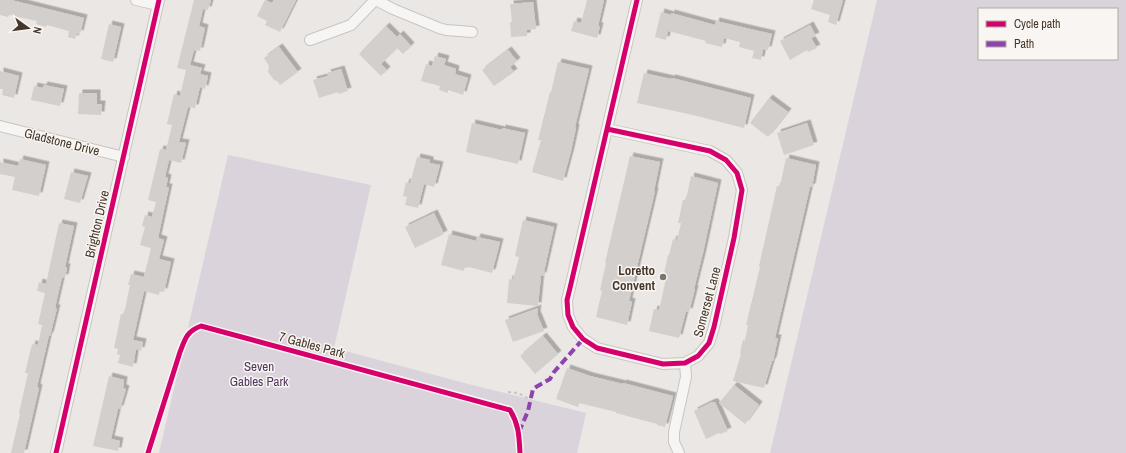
<svg xmlns="http://www.w3.org/2000/svg" width="1126" height="453" font-family="'Archivo Narrow',sans-serif">
  <style>
    .green { fill: #dbd3dc; fill-rule: evenodd }
    .building { fill: #d2cfcd; filter: url(#shadow) }
    .lines { fill: none; stroke-linecap: round; stroke-linejoin: round }
    .minor-casing { stroke: #c8c5c2; stroke-width: 12 }
    .path { stroke: #c9c6c2; stroke-width: 2; stroke-dasharray: 3 3; stroke-linecap: butt }
    .minor { stroke: #f7f5f4; stroke-width: 10 }
    .quiet { stroke: #8e44ad; stroke-width: 4; stroke-dasharray: 8 4; stroke-linecap: butt }
    .cycleway-casing { stroke: #f9f5f2; stroke-width: 8 }
    .cycleway { stroke: #d6006c; stroke-width: 5 }
    .poi-dot { fill: #7f746a; stroke: #f9f5f2; stroke-width: 1.5 }
    .labels { text-anchor: middle; dominant-baseline: central; stroke-width: 3; stroke-linejoin: round; paint-order: stroke }
    .street-label { font-size: 13px; fill: #453629; stroke: #f9f5f2 }
    .poi-label { font-size: 13px; font-weight: bold; fill: #453629; stroke: #f9f5f2; text-anchor: end }
    .park-label { font-size: 13px; fill: #513562; stroke: #f9f5f2 }
  </style>
  <defs>
    <filter id="shadow"><feDropShadow dx="3.5" dy="-3.5" stdDeviation="0" flood-color="#0004"/></filter>
  </defs>
  <rect width="100%" height="100%" fill="#eae7e4"/>
  <!-- green -->
  <path class="green" d="M 877,0 L 1126,0 L 1126,453 L 770,453 ZM 979,9 L 1117,9 L 1117,59 L 979,59 Z
    M 228,155 L 371,185 L 334,348 L 468,384 L 586,413 L 577,453 L 159,453 Z"/>
  <!-- building -->
  <path class="building" d="M 0,0 L 11,0 L 84,18 L 80,34 L 77,33 L 75,39 L 68,37 L 69,31 L 47,25 L 46,27 L 36,24 L 37,21 L 9,15 L 8,17 L 0,15 Z
    M 194,0 L 211,0 L 208,10 L 203,9 L 199,26 L 205,28 L 200,51 L 194,50 L 190,65 L 202,68 L 200,74 L 208,76 L 205,89 L 200,87 L 195,108 L 188,107 L 179,142 L 186,143 L 181,163 L 169,160 L 165,177 L 168,178 L 166,187 L 169,187 L 158,238 L 164,240 L 159,259 L 171,262 L 164,292 L 160,291 L 159,295 L 144,291 L 133,340 L 143,342 L 141,351 L 136,349 L 133,367 L 118,363 L 120,355 L 117,354 L 118,349 L 114,348 L 121,314 L 124,314 L 130,285 L 128,285 L 131,274 L 144,277 L 151,248 L 140,245 L 145,227 L 142,226 L 145,215 L 152,217 L 156,202 L 148,200 L 160,149 L 166,150 L 172,125 L 167,124 L 174,94 L 180,96 L 186,70 L 177,68 Z
    M 265,0 L 272,3 L 274,0 L 296,0 L 280,32 L 265,25 L 267,21 L 257,16 Z
    M 587,0 L 604,0 L 598,26 L 600,26 L 597,38 L 571,31 L 574,21 L 581,23 Z
    M 814,0 L 843,0 L 836,25 L 828,22 L 830,15 L 811,9 Z
    M 533,2 L 536,29 L 527,30 L 527,36 L 511,37 L 510,22 L 512,22 L 510,4 Z
    M 661,12 L 671,15 L 671,13 L 715,25 L 716,21 L 772,34 L 768,50 L 763,49 L 761,60 L 752,58 L 754,51 L 739,47 L 740,42 L 724,38 L 722,47 L 705,43 L 706,41 L 695,38 L 668,31 L 666,40 L 655,37 Z
    M 109,24 L 121,27 L 113,62 L 101,59 Z
    M 810,25 L 816,36 L 811,38 L 817,48 L 808,52 L 807,50 L 790,60 L 780,41 Z
    M 386,26 L 397,37 L 400,34 L 411,46 L 403,54 L 397,48 L 381,64 L 387,70 L 381,76 L 359,54 Z
    M 279,47 L 298,72 L 280,85 L 277,81 L 274,80 L 268,72 L 269,66 L 264,58 Z
    M 508,50 L 517,61 L 510,67 L 514,72 L 494,86 L 482,70 Z
    M 435,56 L 446,59 L 444,65 L 456,69 L 455,74 L 468,78 L 463,95 L 448,90 L 448,93 L 439,90 L 440,86 L 421,81 L 426,64 L 432,66 Z
    M 558,62 L 589,69 L 575,127 L 576,128 L 571,151 L 563,181 L 532,172 L 541,140 L 538,140 L 550,92 L 551,92 Z
    M 341,69 L 348,91 L 338,94 L 338,92 L 319,98 L 313,80 L 328,76 L 327,73 Z
    M 0,71 L 19,76 L 14,98 L 2,95 L 3,89 L 0,89 Z
    M 644,73 L 671,79 L 672,78 L 751,98 L 744,128 L 693,115 L 637,103 Z
    M 44,85 L 64,89 L 60,106 L 31,100 L 34,86 L 43,88 Z
    M 79,93 L 97,93 L 97,104 L 102,104 L 101,115 L 78,114 Z
    M 769,98 L 788,112 L 768,137 L 750,123 Z
    M 472,123 L 502,130 L 502,128 L 525,133 L 518,164 L 466,152 Z
    M 807,123 L 814,145 L 784,155 L 777,133 Z
    M 630,156 L 660,162 L 654,191 L 655,191 L 629,301 L 632,302 L 627,325 L 596,317 L 602,291 L 600,290 L 606,263 L 605,263 Z
    M 417,157 L 430,160 L 430,163 L 440,165 L 434,187 L 424,184 L 418,208 L 405,205 L 407,197 L 403,196 L 406,182 L 410,184 Z
    M 786,158 L 816,165 L 812,187 L 810,187 L 775,338 L 778,338 L 773,361 L 772,361 L 764,388 L 733,381 L 741,354 L 740,353 L 743,340 L 745,340 L 748,325 L 746,325 L 760,267 L 759,266 L 777,186 L 780,186 Z
    M 20,159 L 46,165 L 39,196 L 12,190 L 15,177 L 0,174 L 0,162 L 18,166 Z
    M 71,172 L 88,176 L 80,203 L 64,199 Z
    M 691,176 L 718,183 L 703,253 L 694,289 L 695,289 L 689,312 L 686,311 L 679,338 L 649,331 L 654,309 L 659,310 L 666,279 L 663,278 L 668,255 L 669,255 L 673,239 L 677,240 L 681,223 L 678,223 L 683,200 L 686,200 Z
    M 434,213 L 444,234 L 415,248 L 405,227 Z
    M 523,220 L 554,227 L 543,276 L 541,275 L 538,306 L 507,303 L 509,279 L 513,280 L 519,257 L 515,256 Z
    M 59,223 L 74,226 L 65,267 L 67,267 L 65,278 L 62,277 L 55,308 L 57,308 L 50,336 L 49,335 L 37,387 L 39,388 L 24,453 L 11,453 L 20,414 L 19,413 L 28,373 L 25,373 L 32,344 L 38,345 L 42,325 L 38,324 L 45,293 L 37,291 L 39,282 L 46,284 Z
    M 449,234 L 476,241 L 477,237 L 500,242 L 492,273 L 465,266 L 464,271 L 441,265 Z
    M 538,308 L 537,314 L 544,331 L 513,342 L 505,320 Z
    M 543,336 L 558,354 L 535,374 L 520,356 Z
    M 567,368 L 590,376 L 623,384 L 623,383 L 673,396 L 665,427 L 657,425 L 657,424 L 616,413 L 616,412 L 579,403 L 578,407 L 556,399 Z
    M 109,376 L 124,380 L 123,388 L 126,389 L 120,409 L 118,409 L 111,439 L 120,441 L 118,451 L 93,446 Z
    M 734,385 L 759,405 L 745,424 L 719,403 Z
    M 712,402 L 715,402 L 728,431 L 720,434 L 719,433 L 706,439 L 694,411 Z"/>
  <g class="lines">
    <!-- minor casing -->
    <g class="minor-casing">
      <path id="minor" d="M 136,0 L 158,5
        M 376,0 L 393,9 L 439,28 L 446,30 L 472,32
        M 310,40 L 351,25 L 375,0
        M 0,126 L 124,157
        M 607,129 L 570,288 L 567,300 L 568,315 L 573,327 L 583,339 L 597,348 L 663,364 L 685,363 L 698,356 L 709,343 L 714,327 L 734,238 L 742,190 L 737,173 L 726,160 L 710,151 L 607,129 L 637,0
        M 56,453 L 159,0
        M 679,453 L 674,442 L 674,432 L 686,377 L 685,363"/>
    </g>
    <!-- path -->
    <path class="path" d="M 508,392 L 518,393 L 531,400
      M 148,453 L 180,352 C 185,339 187,331 201,326 L 510,410 C 519,425 519,436 520,453"/>
    <!-- minor -->
    <use href="#minor" class="minor"/>
    <!-- quiet -->
    <path class="quiet" d="M 519,432 L 528,411 L 533,389 L 536,387 L 550,379 L 554,372 L 583,339"/>
    <!-- cycleway casing -->
    <g class="cycleway-casing">
      <path id="cycleway" d="M 607,129 L 570,288 L 567,300 L 568,315 L 573,327 L 583,339 L 597,348 L 663,364 L 685,363 L 698,356 L 709,343 L 714,327 L 734,238 L 742,190 L 737,173 L 726,160 L 710,151 L 607,129 L 637,0
        M 56,453 L 159,0
        M 148,453 L 180,352 C 185,339 187,331 201,326 L 510,410 C 519,425 519,436 520,453"/>
    </g>
    <!-- cycleway -->
    <use href="#cycleway" class="cycleway"/>
  </g>
  <!-- markers -->
  <circle class="poi-dot" cx="663" cy="277" r="4"/>
  <g class="labels">
    <!-- street labels -->
    <g class="street-label">
      <text transform="translate(62 142) rotate(14)">Gladstone Drive</text>
      <text transform="translate(97 224) rotate(-77)">Brighton Drive</text>
      <text transform="translate(707 302) rotate(-75)">Somerset Lane</text>
      <text transform="translate(312 345) rotate(15)">7 Gables Park</text>
    </g>
    <!-- poi labels -->
    <g class="poi-label">
      <text x="655" y="270">Loretto<tspan x="655" dy="15">Convent</tspan></text>
    </g>
    <!-- park labels -->
    <g class="park-label">
      <text x="259" y="366">Seven<tspan x="259" dy="15">Gables Park</tspan></text>
    </g>
  </g>
  <!-- legend -->
  <rect x="978" y="8" width="140" height="52" fill="#f9f5f2" stroke="#b1a9a2"/>
  <rect x="986" y="21" width="20" height="6" fill="#d6006c" stroke="#b1a9a2"/>
  <text x="1014" y="28" font-size="12" fill="#453629">Cycle path</text>
  <rect x="986" y="41" width="20" height="6" fill="#8e44ad" stroke="#b1a9a2"/>
  <text x="1014" y="48" font-size="12" fill="#453629">Path</text>
  <!-- north arrow -->
  <g transform="translate(28 28) rotate(104)" stroke="#f9f5f2" stroke-width="3" paint-order="stroke">
  <path d="M0-3L7 15L0 10L-7 15Z" fill="#453629"/>
  <text y="-6" font-size="11" font-weight="bold" text-anchor="middle" fill="#453629">N</text>
  </g>
</svg>
